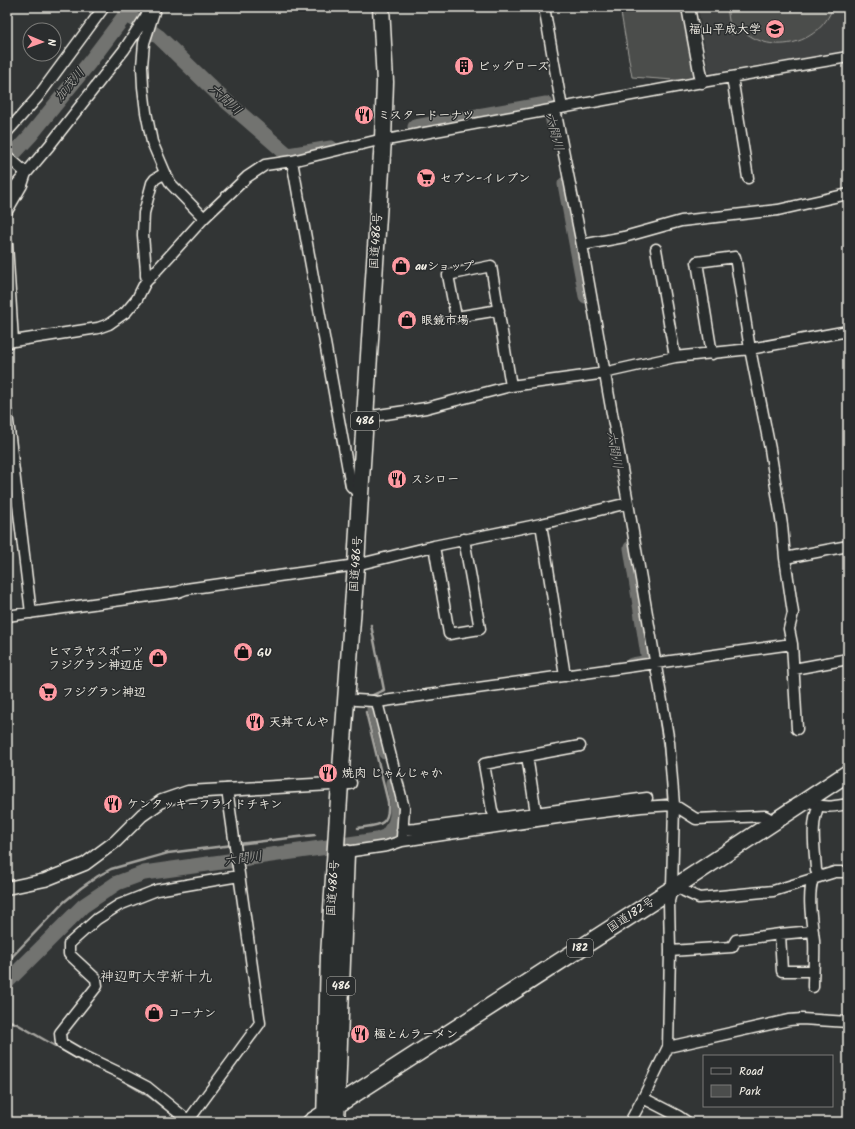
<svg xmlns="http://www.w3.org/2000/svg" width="855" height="1129" font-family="Kalam,'Klee One',sans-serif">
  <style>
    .built { fill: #404242 }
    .green { fill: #4b4d4c; stroke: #a09f9a }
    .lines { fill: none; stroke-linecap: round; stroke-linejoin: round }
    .stream { stroke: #a6a5a0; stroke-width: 2.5 }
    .river { stroke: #727370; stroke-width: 15 }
    .minor-casing { stroke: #f4f1e8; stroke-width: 13 }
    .tertiary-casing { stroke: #f4f1e8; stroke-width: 15 }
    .trunk-casing { stroke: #f4f1e8; stroke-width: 19 }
    .minor { stroke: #2a2d2e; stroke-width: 10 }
    .tertiary { stroke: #2a2d2e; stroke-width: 12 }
    .trunk { stroke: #2a2d2e; stroke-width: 16 }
    .labels { text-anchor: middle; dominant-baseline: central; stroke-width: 3; stroke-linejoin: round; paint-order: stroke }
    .shield { fill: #2a2d2e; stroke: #b7b6b0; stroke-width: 1 }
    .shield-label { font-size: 11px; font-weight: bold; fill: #f4f1e8 }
    .poi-label { font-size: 12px; font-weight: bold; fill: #f4f1e8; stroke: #2a2d2e; text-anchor: start }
    .street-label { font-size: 12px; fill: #f4f1e8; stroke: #2a2d2e }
    .water-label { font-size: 13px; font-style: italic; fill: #b3b2ac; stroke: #2a2d2e }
    .quarter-label { font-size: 14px; fill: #f4f1e8; stroke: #2a2d2e }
  </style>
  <rect width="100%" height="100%" fill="#323535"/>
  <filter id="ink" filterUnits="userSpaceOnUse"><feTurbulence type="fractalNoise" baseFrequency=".025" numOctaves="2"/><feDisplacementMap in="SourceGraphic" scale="8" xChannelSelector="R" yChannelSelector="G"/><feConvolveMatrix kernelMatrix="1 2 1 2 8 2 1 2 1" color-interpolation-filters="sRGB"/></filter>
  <g filter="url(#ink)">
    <!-- built -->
    <path class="built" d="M 698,7 L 848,7 L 848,51 L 709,73 Z"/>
    <!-- green -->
    <path class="green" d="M 620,7 L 688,7 L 702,82 L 632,77 Z
      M 727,7 L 833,7 C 819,46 768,57 739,27 L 740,33 L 731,34 Z"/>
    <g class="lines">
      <!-- stream -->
      <path class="stream" d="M 371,625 L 384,690 L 371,696
        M 659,715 L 666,762
        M 656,801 L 668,799 L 668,789
        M 358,828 C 378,825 390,827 388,802 L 366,712
        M 387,836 L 399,835
        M 238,844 L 315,835
        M 7,962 L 64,902 L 81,888 L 98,876 L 111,869 L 168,853 L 233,845
        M 7,1020 L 17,1024 L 83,1062 L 111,1074
        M 122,1080 L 150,1097 L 176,1117"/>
      <!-- river -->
      <path class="river" d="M 126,14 L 159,37 L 219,95 L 288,155 L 331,148
        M 415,127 L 546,104 L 552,116 L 554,125
        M 7,161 L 30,136 L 89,63 L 126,14 L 130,7
        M 565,184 L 586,296
        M 631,548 L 649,661 L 648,662 L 632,665
        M 374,709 L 385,752
        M 7,982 L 83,906 L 117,883 L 144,873 L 377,840 L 387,836 L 395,824 L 397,816 L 397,801 L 393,783"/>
      <!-- minor casing -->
      <g class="minor-casing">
        <path id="minor" d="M 544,7 L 562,108
          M 155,9 L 144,43 L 142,66 L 143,87 L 146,112 L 152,142 L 167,177 L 171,184 L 204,218
          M 732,77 L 748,178
          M 555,109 L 582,245 L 628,503 L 669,742 L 674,805 L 672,889 L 669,901 L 670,951 L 668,1047 L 643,1098 L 630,1122
          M 7,132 L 37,98 L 104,7
          M 7,156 L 26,173 L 22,185 L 7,211
          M 292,161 L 351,486 L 360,495
          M 7,196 L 49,146 L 124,50 L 152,7
          M 7,244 L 13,341
          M 582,245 L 624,237 L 681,221 L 778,210 L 848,194
          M 656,249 L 675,357
          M 150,278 L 146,276 L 146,271 L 143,235 L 144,213 L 152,183 L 155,179 L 165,173
          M 499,310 L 456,317 L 448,275 L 491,266 L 511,386
          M 7,342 L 98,328 L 109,324 L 126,312 L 137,299 L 145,283 L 204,218 L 247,177 L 265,165 L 292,161 L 383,139 L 392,139 L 702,82 L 848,57
          M 712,354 L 697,262 L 735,257 L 750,349 L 770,449 L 782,525 L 785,558 L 793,613 L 789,629 L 792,644 L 797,729
          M 7,413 L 31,613
          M 365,417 L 426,408 L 511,386 L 599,374 L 675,357 L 750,349 L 848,331
          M 541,524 L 565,676
          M 434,546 L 449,634 L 480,629 L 464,539
          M 785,558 L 848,546
          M 7,616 L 178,592 L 186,589 L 356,565 L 434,546 L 541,524 L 628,503
          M 794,669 L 848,659
          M 356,700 L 373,701 L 377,702 L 404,808 L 402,837
          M 377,702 L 792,644
          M 527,756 L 536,813
          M 813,803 C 825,809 836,806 848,804
          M 819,805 C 810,825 815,849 816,870 L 819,877
          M 497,825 L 496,819 L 492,810 L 484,764 L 580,746
          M 402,830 L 416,829 L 647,798
          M 346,852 L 387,846 L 402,841 L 571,816 L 641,807 L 674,805 L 696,819 L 765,816 L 774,821
          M 684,891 L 699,898 L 773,891 L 835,872 L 848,872
          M 780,934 L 782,971 L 813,971
          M 670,951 L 732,947 L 736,940 L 780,934 L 813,931
          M 813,987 C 813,972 815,956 814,940 C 812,923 807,896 813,879
          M 668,1047 L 789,1020 L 802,1019 L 848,1022
          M 643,1098 L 678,1116 L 687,1122
          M 188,1121 L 260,1023 L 227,789
          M 190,1122 L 147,1087 L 122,1074 L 80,1054 L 61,1043 L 60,1033 L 97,986 L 96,979 L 69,954 L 69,944 L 97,919 L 119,905 L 157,890 L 239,876"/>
      </g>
      <!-- tertiary casing -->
      <g class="tertiary-casing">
        <path id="tertiary" d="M 688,7 L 702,82
          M 7,888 L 45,880 L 85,864 L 116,841 L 142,815 L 162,801 L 188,792 L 350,783"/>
      </g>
      <!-- trunk casing -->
      <g class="trunk-casing">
        <path id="trunk" d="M 311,1122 L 672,889 L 848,773
          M 325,1122 L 329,956 L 340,783 L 356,565 L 360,495 L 383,139 L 385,82 L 381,7
          M 336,1122 L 346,853"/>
      </g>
      <!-- minor -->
      <use href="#minor" class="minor"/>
      <!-- tertiary -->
      <use href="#tertiary" class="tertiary"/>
      <!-- trunk -->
      <use href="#trunk" class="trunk"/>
    </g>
  </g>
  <!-- icons -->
  <defs>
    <g id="university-disc" transform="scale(1)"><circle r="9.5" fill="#ff9aa2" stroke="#2a2d2e"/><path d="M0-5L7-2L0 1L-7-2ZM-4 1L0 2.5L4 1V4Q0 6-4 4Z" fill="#111"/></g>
    <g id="building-disc" transform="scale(1)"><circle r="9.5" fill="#ff9aa2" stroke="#2a2d2e"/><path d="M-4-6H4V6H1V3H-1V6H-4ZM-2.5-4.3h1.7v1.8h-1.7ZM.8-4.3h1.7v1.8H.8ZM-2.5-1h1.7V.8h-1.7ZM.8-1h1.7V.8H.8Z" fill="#111"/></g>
    <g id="restaurant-disc" transform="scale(1)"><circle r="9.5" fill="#ff9aa2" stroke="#2a2d2e"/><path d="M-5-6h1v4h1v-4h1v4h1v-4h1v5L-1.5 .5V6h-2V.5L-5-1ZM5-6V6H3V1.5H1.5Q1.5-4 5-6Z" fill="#111"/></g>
    <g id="supermarket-disc" transform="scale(1)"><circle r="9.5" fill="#ff9aa2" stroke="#2a2d2e"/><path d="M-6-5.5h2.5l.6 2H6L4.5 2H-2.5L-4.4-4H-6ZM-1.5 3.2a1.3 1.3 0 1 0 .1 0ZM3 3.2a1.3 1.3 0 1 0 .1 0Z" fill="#111"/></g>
    <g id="shop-disc" transform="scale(1)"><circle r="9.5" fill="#ff9aa2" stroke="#2a2d2e"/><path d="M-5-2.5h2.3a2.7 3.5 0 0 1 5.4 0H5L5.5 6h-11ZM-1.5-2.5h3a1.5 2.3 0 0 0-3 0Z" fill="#111"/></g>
  </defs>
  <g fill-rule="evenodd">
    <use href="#university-disc" x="775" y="29"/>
    <use href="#building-disc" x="464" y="66"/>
    <use href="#restaurant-disc" x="364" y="115"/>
    <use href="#supermarket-disc" x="426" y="178"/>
    <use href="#shop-disc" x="401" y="266"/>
    <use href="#shop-disc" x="407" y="320"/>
    <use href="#restaurant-disc" x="397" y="479"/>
    <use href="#shop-disc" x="243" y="652"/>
    <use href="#shop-disc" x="158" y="658"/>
    <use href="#supermarket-disc" x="48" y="692"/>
    <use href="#restaurant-disc" x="255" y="722"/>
    <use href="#restaurant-disc" x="328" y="773"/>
    <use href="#restaurant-disc" x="113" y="804"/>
    <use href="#shop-disc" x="154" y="1013"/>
    <use href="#restaurant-disc" x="360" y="1034"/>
  </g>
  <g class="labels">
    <!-- shield labels -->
    <g class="shield">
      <rect x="351" y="412" width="28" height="18" rx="3"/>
      <rect x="567" y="939" width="26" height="18" rx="3"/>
      <rect x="327" y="977" width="28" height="18" rx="3"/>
    </g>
    <g class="shield-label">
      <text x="365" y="421">486</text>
      <text x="580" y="948">182</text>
      <text x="341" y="986">486</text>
    </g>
    <!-- poi labels -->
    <g class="poi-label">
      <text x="761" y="29" text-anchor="end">福山平成大学</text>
      <text x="478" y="66">ビッグローズ</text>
      <text x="378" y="115">ミスタードーナツ</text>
      <text x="440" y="178">セブン-イレブン</text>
      <text x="415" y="266">auショップ</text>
      <text x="421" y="320">眼鏡市場</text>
      <text x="411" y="479">スシロー</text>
      <text x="144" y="651" text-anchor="end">ヒマラヤスポーツ<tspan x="144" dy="14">フジグラン神辺店</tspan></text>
      <text x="257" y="652">GU</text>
      <text x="62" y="692">フジグラン神辺</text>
      <text x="269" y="722">天丼てんや</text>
      <text x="342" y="773">焼肉 じゃんじゃか</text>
      <text x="127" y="804">ケンタッキーフライドチキン</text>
      <text x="168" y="1013">コーナン</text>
      <text x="374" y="1034">極とんラーメン</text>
    </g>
    <!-- street labels -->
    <g class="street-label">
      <text transform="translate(376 241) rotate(-86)">国道486号</text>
      <text transform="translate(356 564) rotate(-86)">国道486号</text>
      <text transform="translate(333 888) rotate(-86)">国道486号</text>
      <text transform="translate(631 915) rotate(-33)">国道182号</text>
    </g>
    <!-- water labels -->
    <g class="water-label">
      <text transform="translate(70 85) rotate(-50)">加茂川</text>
      <text transform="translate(225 100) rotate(42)">六間川</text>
      <text transform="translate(554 132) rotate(76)">六間川</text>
      <text transform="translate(614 450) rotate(80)">六間川</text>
      <text transform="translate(243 859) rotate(-8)">六間川</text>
    </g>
    <!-- quarter labels -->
    <g class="quarter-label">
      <text x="156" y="977">神辺町大字新十九</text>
    </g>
  </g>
  <!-- margin -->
  <rect width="855" height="1129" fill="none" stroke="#2a2d2e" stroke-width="24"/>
  <rect x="12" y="12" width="831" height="1105" fill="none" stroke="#f4f1e8" stroke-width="1.5" filter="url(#ink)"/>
  <!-- legend -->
  <rect x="703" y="1055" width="130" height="52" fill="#2a2d2e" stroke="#7b7b78"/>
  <rect x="711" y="1068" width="20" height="6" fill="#2a2d2e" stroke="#7b7b78"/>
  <text x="739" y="1075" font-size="12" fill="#f4f1e8">Road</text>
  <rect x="711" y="1085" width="20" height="12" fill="#4b4d4c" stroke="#7b7b78"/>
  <text x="739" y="1095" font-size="12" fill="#f4f1e8">Park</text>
  <!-- north arrow -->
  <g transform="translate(42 42) rotate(92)"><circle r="19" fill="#2a2d2e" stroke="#7b7b78"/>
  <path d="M0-3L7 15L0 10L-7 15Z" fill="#ff9aa2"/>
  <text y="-6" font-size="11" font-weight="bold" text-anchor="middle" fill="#f4f1e8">N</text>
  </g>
</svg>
